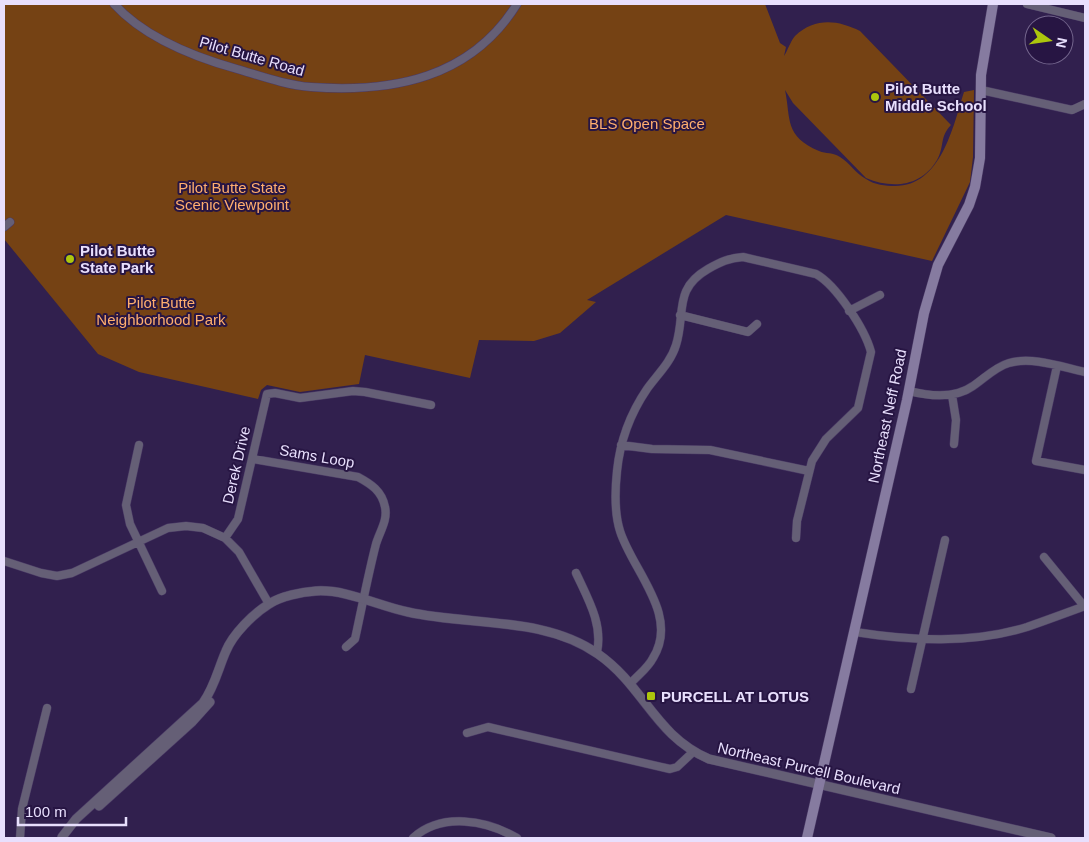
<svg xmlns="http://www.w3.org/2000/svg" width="1089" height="842" font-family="Arial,sans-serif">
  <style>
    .green { fill: #754214 }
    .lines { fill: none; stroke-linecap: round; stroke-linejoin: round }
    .minor-casing { stroke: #4b3b66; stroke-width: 9 }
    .tertiary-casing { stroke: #4b3b66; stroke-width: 10 }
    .secondary-casing { stroke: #4b3b66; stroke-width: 11 }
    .minor { stroke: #655f76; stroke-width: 8 }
    .tertiary { stroke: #655f76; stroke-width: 9 }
    .secondary { stroke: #867ba0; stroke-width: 10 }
    .poi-dot { fill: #adc60d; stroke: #271543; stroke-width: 2 }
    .labels { text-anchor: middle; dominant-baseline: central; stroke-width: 4; stroke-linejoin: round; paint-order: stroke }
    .street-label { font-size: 15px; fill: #e8dffd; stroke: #271543 }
    .poi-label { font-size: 15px; font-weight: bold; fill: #e8dffd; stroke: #271543; text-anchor: start }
    .park-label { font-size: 15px; fill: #ffae6e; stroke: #271543 }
  </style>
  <rect width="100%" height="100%" fill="#31204e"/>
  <!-- green -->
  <path class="green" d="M 4,4 L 765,4 L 780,43 L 786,47 L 784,56 C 788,50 790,42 795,36 C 815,17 838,20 860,31 L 951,125 C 939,138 945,145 937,160 C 921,187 892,189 866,178 L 793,103 L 785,90 C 791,119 784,136 819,151 C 826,154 833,152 840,157 C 850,163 856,174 866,179 C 875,185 885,186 895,186 C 941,186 953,127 964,92 L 974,90 L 973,157 L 970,182 L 932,261 L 726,215 L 587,300 L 596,302 L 560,333 L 534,341 L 479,340 L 470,378 L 365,355 L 359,384 L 300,392 L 267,385 L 261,390 L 258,399 L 139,372 L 98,354 L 4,239 Z"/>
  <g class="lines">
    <!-- minor casing -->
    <g class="minor-casing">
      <path id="minor" d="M 114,4 C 145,38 194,57 237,69 C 261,76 286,85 311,87 C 393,93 471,78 517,4
        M 1027,4 L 1085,18
        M 981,90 L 1072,110 L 1085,104
        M 4,227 L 10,222
        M 849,311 L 880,295
        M 680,315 L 748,332 L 757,324
        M 1057,366 L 1036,461 L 1085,470
        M 909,391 C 929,396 955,399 973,386 C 985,378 995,367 1009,363 C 1032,356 1062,367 1085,372
        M 952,395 L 956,420 L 954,444
        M 139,445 L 126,505 L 130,524 L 162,591
        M 621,445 L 652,449 L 710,450 L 809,471
        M 253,459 L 358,477 C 371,484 382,491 385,507 C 388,520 380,531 376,544 C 368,575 362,607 355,639 L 346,647
        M 225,538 L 238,519 L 267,394 L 275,393 L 300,398 L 353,391 L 365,392 L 431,405
        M 1044,557 L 1084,606
        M 4,561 L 41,573 L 57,576 L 72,573 L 168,528 L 186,526 L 203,528 L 225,538 L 239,552 L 269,604
        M 576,573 C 588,599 603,624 597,652
        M 855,632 C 912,641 971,644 1027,627 C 1047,620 1066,613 1085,606
        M 631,683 C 638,675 648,668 653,658 C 680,615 632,570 620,531 C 614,512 615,490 617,471 C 620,441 630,414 647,389 C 657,375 671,362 676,345 C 686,313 673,289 708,269 C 720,262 729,258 743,257 L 816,274 C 836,285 865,329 871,352 L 858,408 L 826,439 L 812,461 L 797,521 L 796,538
        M 911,689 L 945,540
        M 467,733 L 488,727 L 670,769 L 677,767 L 693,752
        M 20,838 L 22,809 L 47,708
        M 413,838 C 442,812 486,820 517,838"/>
    </g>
    <!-- tertiary casing -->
    <g class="tertiary-casing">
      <path id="tertiary" d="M 99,806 L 192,722 L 210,702
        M 62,837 L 76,819 L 203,703 C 215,686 218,669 226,651 C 233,634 253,614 269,604 C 281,596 302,592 316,591 C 346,589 379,606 408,612 C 470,626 544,616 598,654 C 644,686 655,736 709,759 L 1051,838"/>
    </g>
    <!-- secondary casing -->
    <g class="secondary-casing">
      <path id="secondary" d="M 807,838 L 907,400 L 924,313 L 938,265 L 969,205 L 975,187 L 980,158 L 981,75 L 993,4"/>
    </g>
    <!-- minor -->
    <use href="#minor" class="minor"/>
    <!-- tertiary -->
    <use href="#tertiary" class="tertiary"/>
    <!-- secondary -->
    <use href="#secondary" class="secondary"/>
  </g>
  <!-- markers -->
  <g class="poi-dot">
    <circle cx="875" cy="97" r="5"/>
    <circle cx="70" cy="259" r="5"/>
    <rect x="646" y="691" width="10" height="10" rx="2.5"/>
  </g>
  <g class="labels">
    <!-- street labels -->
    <g class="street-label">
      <text transform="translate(252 56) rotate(16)">Pilot Butte Road</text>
      <text transform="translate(887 416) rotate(-78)">Northeast Neff Road</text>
      <text transform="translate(317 456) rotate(10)">Sams Loop</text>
      <text transform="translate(236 465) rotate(-77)">Derek Drive</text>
      <text transform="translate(809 768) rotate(13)">Northeast Purcell Boulevard</text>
    </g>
    <!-- poi labels -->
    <g class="poi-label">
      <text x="885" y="88">Pilot Butte<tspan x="885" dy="17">Middle School</tspan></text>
      <text x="80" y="250">Pilot Butte<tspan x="80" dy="17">State Park</tspan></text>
      <text x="661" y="696">PURCELL AT LOTUS</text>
    </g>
    <!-- park labels -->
    <g class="park-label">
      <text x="647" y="123">BLS Open Space</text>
      <text x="232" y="187">Pilot Butte State<tspan x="232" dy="17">Scenic Viewpoint</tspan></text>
      <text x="161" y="302">Pilot Butte<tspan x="161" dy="17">Neighborhood Park</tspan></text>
    </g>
  </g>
  <!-- border -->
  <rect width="1089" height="842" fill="none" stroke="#e8dffd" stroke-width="10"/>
  <!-- north arrow -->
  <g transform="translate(1049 40) rotate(103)"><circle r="24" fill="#271543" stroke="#74668d"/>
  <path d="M0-4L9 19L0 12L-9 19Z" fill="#adc60d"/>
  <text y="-8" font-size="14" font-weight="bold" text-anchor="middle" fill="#e8dffd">N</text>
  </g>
  <!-- scale -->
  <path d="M18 817v8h108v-8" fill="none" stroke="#e8dffd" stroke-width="2.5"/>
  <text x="25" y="817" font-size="15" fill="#e8dffd" stroke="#271543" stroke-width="4" paint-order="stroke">100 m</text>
</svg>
